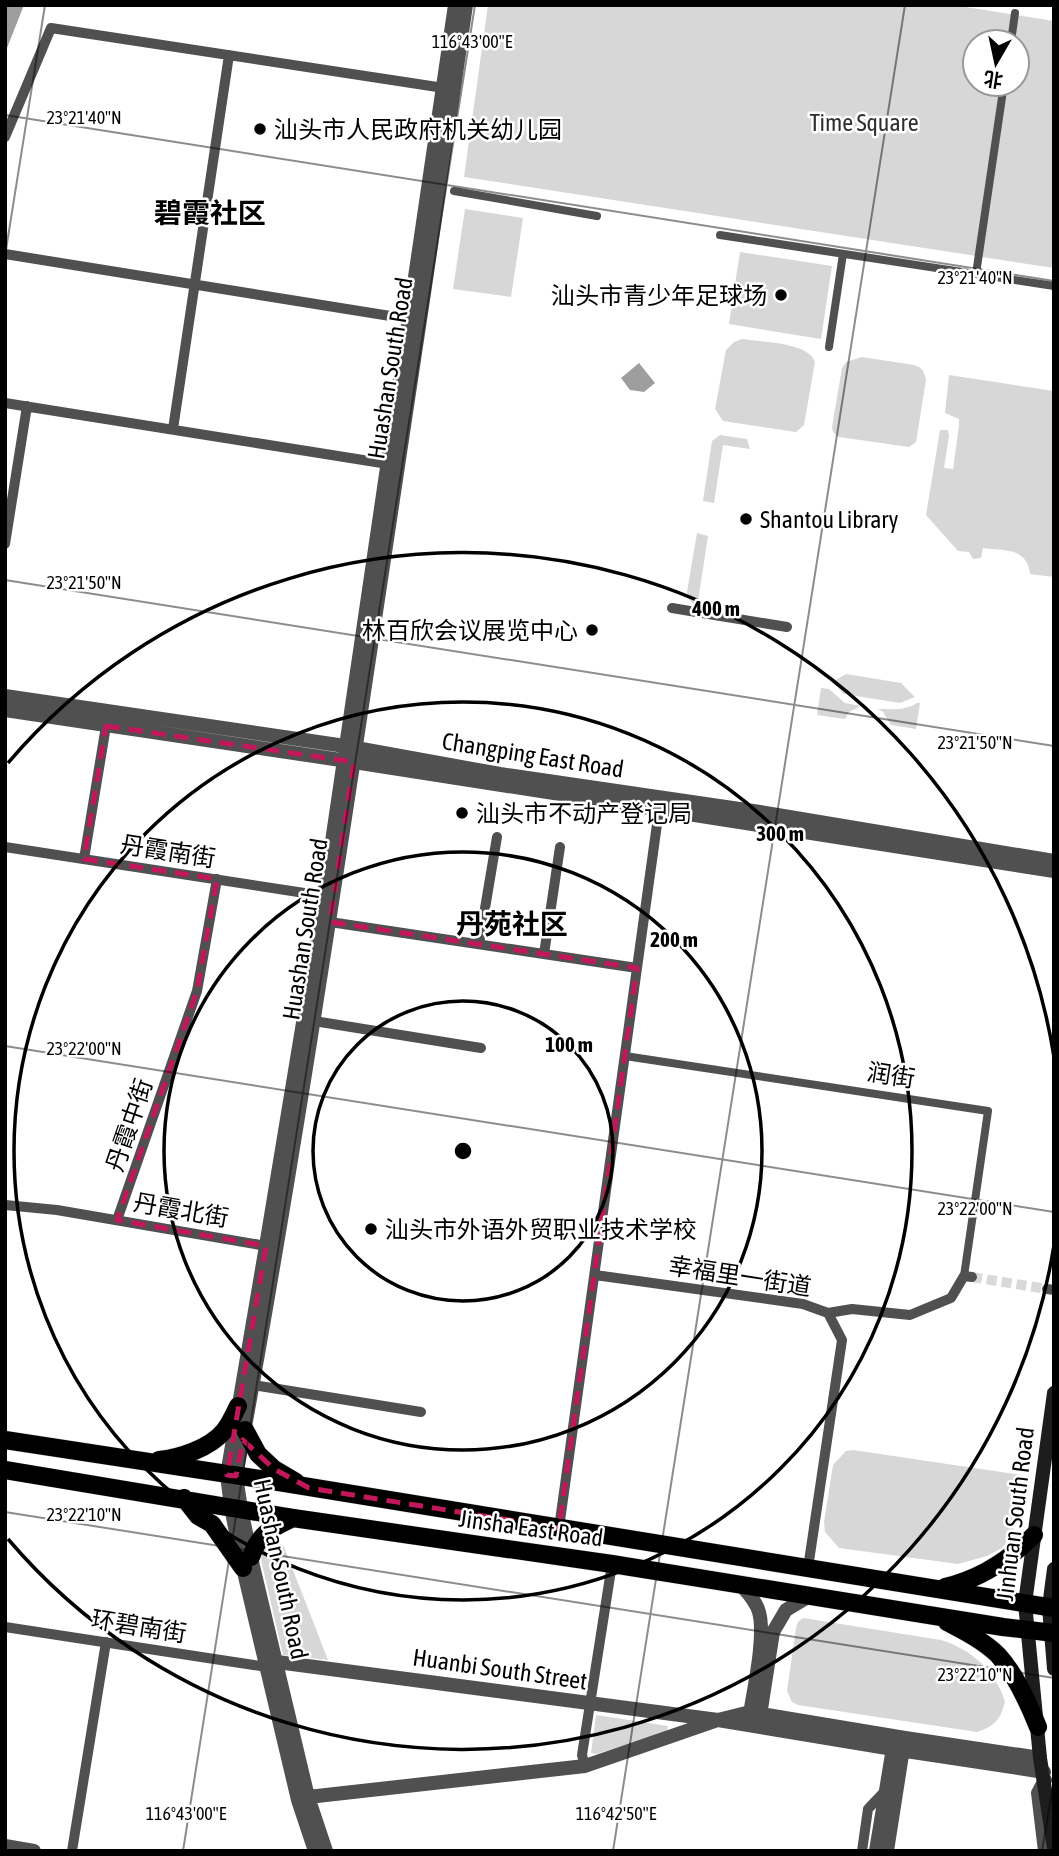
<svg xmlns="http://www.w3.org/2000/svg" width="1059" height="1856" font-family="'Asap Condensed','Noto Sans SC',sans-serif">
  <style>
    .green { fill: #d7d7d7; fill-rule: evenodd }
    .water { fill: #9e9e9e }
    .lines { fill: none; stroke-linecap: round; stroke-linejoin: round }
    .minor-tunnel { stroke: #d9d9d9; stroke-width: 10; stroke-dasharray: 10 5; stroke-linecap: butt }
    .primary-casing { stroke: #dbdbdb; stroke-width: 19 }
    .pedestrian { stroke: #505050; stroke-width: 8 }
    .minor { stroke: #505050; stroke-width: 10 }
    .tertiary { stroke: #505050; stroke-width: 14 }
    .secondary { stroke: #1d1d1d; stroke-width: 14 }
    .primary { stroke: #000; stroke-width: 18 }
    .marked { fill: none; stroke: #c2185b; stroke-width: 5; stroke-dasharray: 14 9; stroke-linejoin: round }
    .ticks { fill: none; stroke: #000; stroke-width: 2; stroke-opacity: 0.45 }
    .ring { fill: none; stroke: #000; stroke-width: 3.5 }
    .poi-dot { fill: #000; stroke: #fff; stroke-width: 2.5 }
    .labels { text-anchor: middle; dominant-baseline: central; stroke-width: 5; stroke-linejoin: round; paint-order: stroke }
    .park-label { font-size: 24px; fill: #2e2e2e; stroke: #fff }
    .poi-label { font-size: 24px; fill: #000; stroke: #fff; text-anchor: start }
    .street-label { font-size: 24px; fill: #000; stroke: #fff }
    .quarter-label { font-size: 28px; font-weight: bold; fill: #000; stroke: #fff }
    .ticks-label { font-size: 18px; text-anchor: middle; fill: #000; stroke: #fff; stroke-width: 5; stroke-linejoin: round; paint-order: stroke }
    .centre { fill: #000; stroke: #fff; stroke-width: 3.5 }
    .ring-label { font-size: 21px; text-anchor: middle; font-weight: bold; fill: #000; stroke: #fff; stroke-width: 5; stroke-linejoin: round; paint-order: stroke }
  </style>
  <rect width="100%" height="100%" fill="#fff"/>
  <!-- green -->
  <path class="green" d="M 488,5 L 953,5 L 1054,21 L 1054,268 L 464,177 ZM 975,42 L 1017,42 L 1017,84 L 975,84 Z
    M 465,209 L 523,218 L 511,297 L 453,289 Z
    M 740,252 L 832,266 L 821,339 L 729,324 Z
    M 742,339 C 761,342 809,342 815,362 L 804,425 L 796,432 L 723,421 L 715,409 L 726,350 L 734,342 Z
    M 862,357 L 914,365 C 923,368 924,371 926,380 L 916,442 L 909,447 L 839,437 L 833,432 L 832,427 L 842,368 L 846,362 Z
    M 949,375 L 1054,391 L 1054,577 L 1030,574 C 1027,547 1004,551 983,548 L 981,558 L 973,559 L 969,552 L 958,551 L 926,515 L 940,430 L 948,430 L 949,436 L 944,468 L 953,469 L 959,425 L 959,419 L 945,413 Z
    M 720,435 L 747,439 L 750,449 L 723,445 L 714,503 L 703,501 L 712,441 Z
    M 697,533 L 708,536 L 697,608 L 688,598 L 687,592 Z
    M 846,674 L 901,683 L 915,697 L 900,703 L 844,694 L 832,682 Z
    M 821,688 L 829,689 L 845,703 L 861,706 L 849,712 L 845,719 L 817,715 Z
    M 917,703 L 920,703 L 916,729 L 891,725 L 883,712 L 878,709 C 891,709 905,711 917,703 Z
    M 853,1450 L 1022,1475 L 1012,1536 L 1002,1548 L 987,1556 L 958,1564 L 839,1548 L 825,1532 L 824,1522 L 833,1465 L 846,1451 Z
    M 275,1537 L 284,1547 L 328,1660 L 283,1655 L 261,1560 C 261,1548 266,1544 275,1537 Z
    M 803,1618 L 941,1640 C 971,1649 996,1671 1005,1702 C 1000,1720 995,1726 977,1732 L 798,1705 L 792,1702 L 787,1691 L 796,1628 L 798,1622 Z
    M 596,1715 L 668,1726 L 667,1732 L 596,1754 L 591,1753 Z"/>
  <!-- water -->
  <path class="water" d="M 5,5 L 24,5 L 5,53 Z
    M 639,363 L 655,383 L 644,392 L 630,390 L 621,378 Z"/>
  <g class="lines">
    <!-- minor-tunnel -->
    <path class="minor-tunnel" d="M 972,1277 L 1047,1289"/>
    <!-- primary casing -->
    <g class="primary-casing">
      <path id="primary" d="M 245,1430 L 258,1454 L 274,1469 L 296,1482
        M 5,1440 L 260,1479 L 1054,1608
        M 159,1460 C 180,1458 210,1448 224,1431 C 230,1424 234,1414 238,1406
        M 5,1470 L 293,1518 L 612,1564 L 1003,1627 L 1054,1633
        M 184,1498 L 198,1516 L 212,1524 L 243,1568
        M 251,1557 C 259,1533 272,1528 293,1518
        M 945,1587 C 980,1579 1009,1560 1034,1535
        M 947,1622 C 964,1631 984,1641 998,1655 C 1016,1675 1028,1702 1038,1727"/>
    </g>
    <!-- pedestrian -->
    <path class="pedestrian" d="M 1011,42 L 1015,13
      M 454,191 L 597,216
      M 720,235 L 1054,286
      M 976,274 L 1004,84
      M 829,347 L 843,254
      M 625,1056 L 988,1111 L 964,1276"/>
    <!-- minor -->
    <path class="minor" d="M 5,137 L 51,28 L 444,88
      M 5,254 L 409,319
      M 5,403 L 388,464
      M 173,429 L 229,55
      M 5,544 L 27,406
      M 672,608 L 787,627
      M 5,847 L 324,896
      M 84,859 L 106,726
      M 330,922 L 637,968
      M 479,944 L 497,837
      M 544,954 L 560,847
      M 314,1021 L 481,1048
      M 5,1205 L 57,1210 L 266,1246
      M 117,1220 L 197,991 L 217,879
      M 595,1275 L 803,1304 L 828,1313 L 842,1340 L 808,1568
      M 1047,1289 L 1054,1290
      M 828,1313 L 852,1309 L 910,1315 L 951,1298 L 964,1276 L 972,1277
      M 253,1385 L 421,1412
      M 559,1528 L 659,810
      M 5,1627 L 267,1667
      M 585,1766 L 582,1755 L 612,1564
      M 72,1851 L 106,1642
      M 862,1851 L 868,1809 L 886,1790"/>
    <!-- tertiary -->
    <path class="tertiary" d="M 5,696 L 345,746 L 500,774 L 760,812 L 1054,861
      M 5,710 L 354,762 L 1054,871
      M 741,1585 C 748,1593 756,1601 759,1612 C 766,1637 753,1693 749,1720
      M 277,1662 L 718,1720 L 893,1749 L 1044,1772
      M 759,1722 L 773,1632 L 786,1610 L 811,1595
      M 1045,1780 L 1038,1793 L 1045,1851
      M 308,1797 L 585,1766 L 718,1720 L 750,1712 L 905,1738 L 1040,1758
      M 5,1846 L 34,1851
      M 315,1851 L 298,1800 L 243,1568 L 231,1507 L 227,1475 L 266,1246 L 324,896 L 455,5
      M 326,1851 L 308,1797 L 253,1566 L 241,1509 L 236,1476 C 285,1211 326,945 366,679 C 400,454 434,230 466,5
      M 876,1851 L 894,1742
      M 887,1851 L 904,1742"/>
    <!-- secondary -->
    <path class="secondary" d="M 1054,1393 L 1025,1603 L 1040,1758 L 1054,1848
      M 1054,1569 L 1049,1607 L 1054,1669"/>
    <!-- primary -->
    <use href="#primary" class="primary"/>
  </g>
  <!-- marked area -->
  <path class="marked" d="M 106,726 L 354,762 L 330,922 L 637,968 L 559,1528 L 309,1488 L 274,1469 L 243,1440 L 236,1476 L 227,1475 L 266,1246 L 117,1220 L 197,991 L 217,879 L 84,859 Z"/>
  <!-- ticks -->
  <path class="ticks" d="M 5,115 L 1054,281M 5,256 L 45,5M 5,580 L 1054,746M 5,1046 L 1054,1212M 5,1512 L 1054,1678M 183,1851 L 475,5M 613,1851 L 905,5M 1042,1851 L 1054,1780"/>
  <!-- distance rings -->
  <g class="ring">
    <circle cx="463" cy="1151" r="150"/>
    <circle cx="463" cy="1151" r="299"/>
    <circle cx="463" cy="1151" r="449"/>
    <path d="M1054 1245A598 598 0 0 1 8 1539M8 763A598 598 0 0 1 1054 1057"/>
  </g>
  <!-- markers -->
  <g class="poi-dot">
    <circle cx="260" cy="129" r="7"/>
    <circle cx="781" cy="295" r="7"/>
    <circle cx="746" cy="519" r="7"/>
    <circle cx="592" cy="630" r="7"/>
    <circle cx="462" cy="813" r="7"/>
    <circle cx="371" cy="1229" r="7"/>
  </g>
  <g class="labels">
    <!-- park labels -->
    <g class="park-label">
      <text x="864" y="122">Time Square</text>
    </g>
    <!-- poi labels -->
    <g class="poi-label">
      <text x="274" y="129">汕头市人民政府机关幼儿园</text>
      <text x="767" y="295" text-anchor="end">汕头市青少年足球场</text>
      <text x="760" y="519">Shantou Library</text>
      <text x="578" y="630" text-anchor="end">林百欣会议展览中心</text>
      <text x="476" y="813">汕头市不动产登记局</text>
      <text x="385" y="1229">汕头市外语外贸职业技术学校</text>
    </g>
    <!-- street labels -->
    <g class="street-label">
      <text transform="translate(390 368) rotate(-81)">Huashan South Road</text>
      <text transform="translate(533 755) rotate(9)">Changping East Road</text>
      <text transform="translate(168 851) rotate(9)">丹霞南街</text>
      <text transform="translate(305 929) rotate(-81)">Huashan South Road</text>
      <text transform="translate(891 1075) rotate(9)">润街</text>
      <text transform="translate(129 1125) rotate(-71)">丹霞中街</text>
      <text transform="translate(181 1210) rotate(10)">丹霞北街</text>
      <text transform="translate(740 1276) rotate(9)">幸福里一街道</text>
      <text transform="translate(1015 1514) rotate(-83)">Jinhuan South Road</text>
      <text transform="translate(531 1528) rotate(8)">Jinsha East Road</text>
      <text transform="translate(281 1569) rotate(78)">Huashan South Road</text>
      <text transform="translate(139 1626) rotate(9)">环碧南街</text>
      <text transform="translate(500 1669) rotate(8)">Huanbi South Street</text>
    </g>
    <!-- quarter labels -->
    <g class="quarter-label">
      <text x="210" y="213">碧霞社区</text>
      <text x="512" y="924">丹苑社区</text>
    </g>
  </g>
  <g class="ticks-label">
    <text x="472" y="48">116°43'00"E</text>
    <text x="84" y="124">23°21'40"N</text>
    <text x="975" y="284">23°21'40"N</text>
    <text x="84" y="589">23°21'50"N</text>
    <text x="975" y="749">23°21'50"N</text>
    <text x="84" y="1055">23°22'00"N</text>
    <text x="975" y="1215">23°22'00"N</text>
    <text x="84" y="1521">23°22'10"N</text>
    <text x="975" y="1681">23°22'10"N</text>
    <text x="186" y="1820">116°43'00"E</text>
    <text x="616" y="1820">116°42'50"E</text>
  </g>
  <circle cx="463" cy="1151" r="10" class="centre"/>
  <g class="ring-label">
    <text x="716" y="616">400 m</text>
    <text x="780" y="841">300 m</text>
    <text x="674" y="947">200 m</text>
    <text x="569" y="1052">100 m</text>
  </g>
  <!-- border -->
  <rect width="1059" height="1856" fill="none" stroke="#000000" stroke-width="14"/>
  <!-- north arrow -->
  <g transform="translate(996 63) rotate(189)"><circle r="33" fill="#ffffff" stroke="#999999" stroke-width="2"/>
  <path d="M0-5L12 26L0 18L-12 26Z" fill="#000000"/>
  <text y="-10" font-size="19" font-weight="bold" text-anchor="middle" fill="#000000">北</text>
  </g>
</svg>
